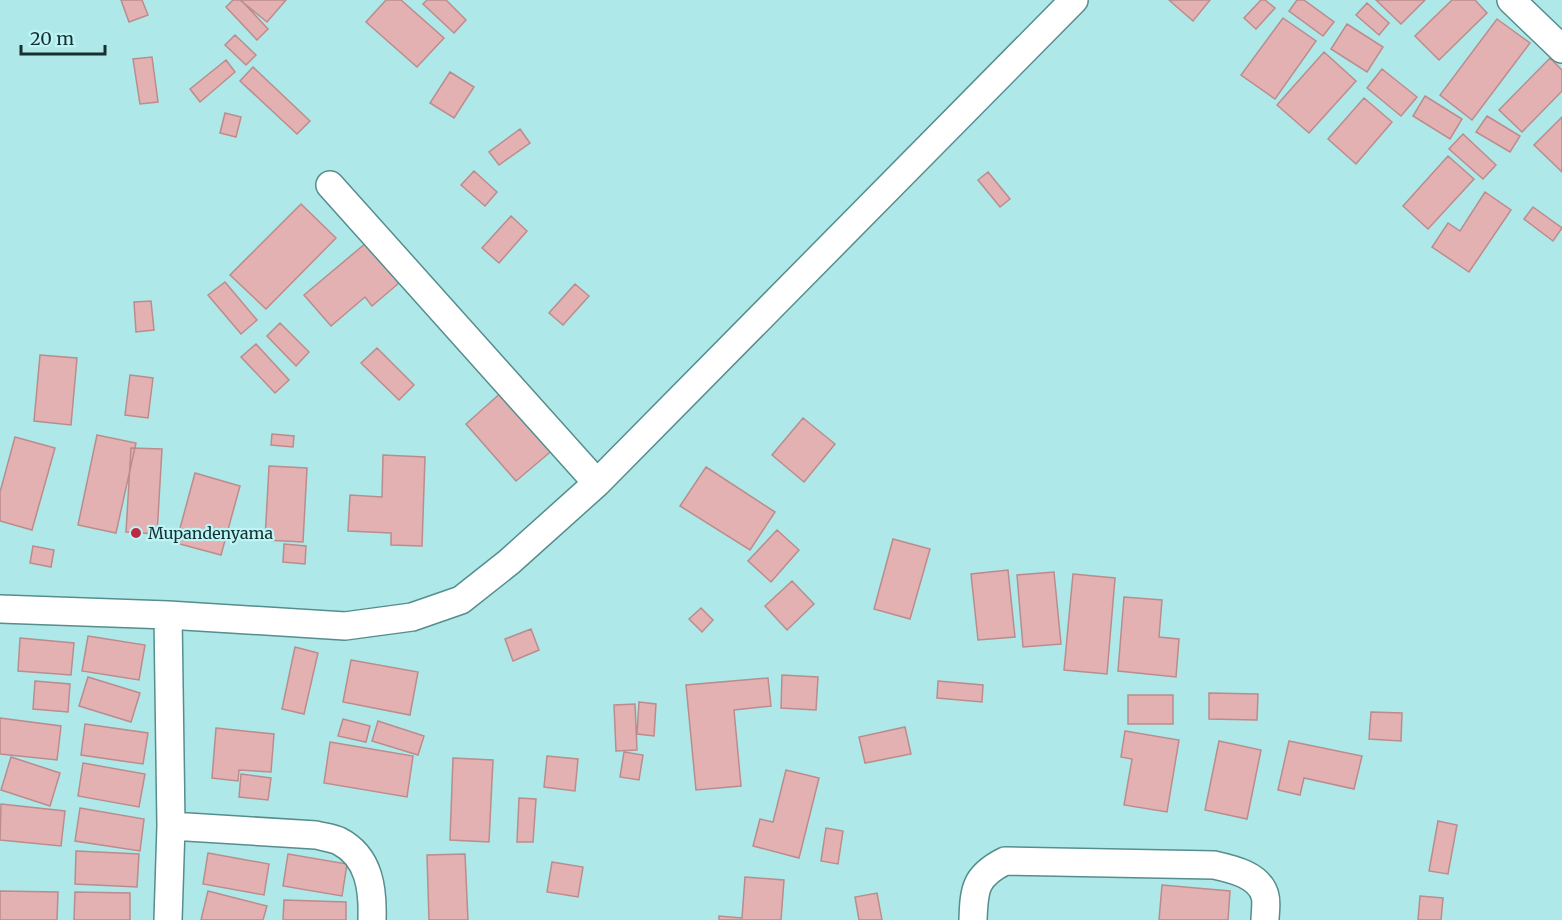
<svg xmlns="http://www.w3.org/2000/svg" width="1562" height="920" font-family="Merriweather,serif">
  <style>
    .building { fill: #e3b1b2; stroke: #bb8c8d; stroke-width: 1.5 }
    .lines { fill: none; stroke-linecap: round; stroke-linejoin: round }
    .minor-casing { stroke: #568d8d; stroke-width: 30 }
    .minor { stroke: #fff; stroke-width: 27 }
    .poi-dot { fill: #bc2b44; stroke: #bcf5f6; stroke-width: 2 }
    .labels { text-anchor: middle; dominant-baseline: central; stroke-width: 4.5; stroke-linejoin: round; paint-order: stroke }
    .poi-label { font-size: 16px; fill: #182f30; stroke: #bcf5f6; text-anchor: start }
  </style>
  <rect width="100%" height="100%" fill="#afe8e8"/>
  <!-- building -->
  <path class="building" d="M 121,0 L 142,0 L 148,15 L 129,22 Z
    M 233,0 L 241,0 L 268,29 L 257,40 L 226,7 Z
    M 240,0 L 286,0 L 267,22 Z
    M 386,0 L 401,0 L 444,38 L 417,67 L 366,22 Z
    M 427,0 L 446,0 L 466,20 L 454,33 L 423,4 Z
    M 1169,0 L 1210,0 L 1193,21 Z
    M 1261,0 L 1265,0 L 1275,8 L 1256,29 L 1244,18 Z
    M 1297,0 L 1304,0 L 1334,22 L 1323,36 L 1289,11 Z
    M 1376,0 L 1425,0 L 1401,24 Z
    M 1452,0 L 1475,0 L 1487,13 L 1439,60 L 1415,36 Z
    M 1367,3 L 1389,23 L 1379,35 L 1356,15 Z
    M 1283,18 L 1316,41 L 1275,99 L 1241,75 Z
    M 1497,19 L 1530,43 L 1472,120 L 1440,95 Z
    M 1347,24 L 1383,47 L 1367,72 L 1331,49 Z
    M 235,35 L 256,55 L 246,65 L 225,45 Z
    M 1324,52 L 1356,81 L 1309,133 L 1277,105 Z
    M 152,57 L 158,102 L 140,104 L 133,59 Z
    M 1550,58 L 1562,70 L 1562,91 L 1522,132 L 1499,110 Z
    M 226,60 L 235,72 L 200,102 L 190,89 Z
    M 253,67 L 310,121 L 297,134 L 240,81 Z
    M 1382,69 L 1417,97 L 1401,116 L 1367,88 Z
    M 450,72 L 474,87 L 454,118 L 430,103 Z
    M 1425,96 L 1462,119 L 1450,139 L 1413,116 Z
    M 1364,98 L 1392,122 L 1356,164 L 1328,139 Z
    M 225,113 L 241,117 L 236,137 L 220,133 Z
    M 1487,116 L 1520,136 L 1510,152 L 1476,132 Z
    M 1562,117 L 1562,172 L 1534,145 Z
    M 520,129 L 530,143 L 499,165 L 489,152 Z
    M 1463,134 L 1496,165 L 1483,179 L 1449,149 Z
    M 1448,156 L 1474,179 L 1428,229 L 1403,206 Z
    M 474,171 L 497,192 L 485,206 L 461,185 Z
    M 988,172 L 1010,199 L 1000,207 L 978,180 Z
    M 1485,192 L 1511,210 L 1469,272 L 1432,247 L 1448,223 L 1460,231 Z
    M 301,204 L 336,238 L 266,309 L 230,275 Z
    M 1533,207 L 1562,228 L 1553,241 L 1524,219 Z
    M 511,216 L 527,231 L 499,263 L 482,248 Z
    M 366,243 L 399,283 L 372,306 L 365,297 L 331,326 L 304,295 Z
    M 225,282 L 257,320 L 241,334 L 208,295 Z
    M 575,284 L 589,296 L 563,325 L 549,313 Z
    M 151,301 L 154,330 L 136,332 L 134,302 Z
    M 280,323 L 309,352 L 296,366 L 267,336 Z
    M 256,344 L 289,380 L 275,393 L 241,357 Z
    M 377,348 L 414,385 L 399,400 L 361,363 Z
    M 40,355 L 77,358 L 71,425 L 34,421 Z
    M 130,375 L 153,378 L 148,418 L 125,415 Z
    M 504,390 L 555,448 L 516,481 L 466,424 Z
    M 803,418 L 835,444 L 804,482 L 772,455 Z
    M 272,434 L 294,436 L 293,447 L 271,445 Z
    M 97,435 L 136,443 L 116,533 L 78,525 Z
    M 15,437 L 55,448 L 32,530 L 0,521 L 0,492 Z
    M 131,448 L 162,449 L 157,534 L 126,532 Z
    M 383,455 L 425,457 L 422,546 L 391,545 L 391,533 L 348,531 L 350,495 L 382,497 Z
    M 269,466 L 307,468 L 303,542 L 265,540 Z
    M 706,467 L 775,512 L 750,550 L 680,506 Z
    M 195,473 L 240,486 L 221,555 L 176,543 Z
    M 777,530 L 799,550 L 771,582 L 748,561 Z
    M 893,539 L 930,549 L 910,619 L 874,609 Z
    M 284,544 L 306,546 L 305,564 L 283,562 Z
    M 33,546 L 54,550 L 51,567 L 30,563 Z
    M 1008,570 L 1015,637 L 978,640 L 971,574 Z
    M 1054,572 L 1061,644 L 1023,647 L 1017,575 Z
    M 1073,574 L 1115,578 L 1107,674 L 1064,670 Z
    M 792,581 L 814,604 L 787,630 L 765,606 Z
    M 1124,597 L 1162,600 L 1159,637 L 1179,639 L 1176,677 L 1118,671 Z
    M 701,608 L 713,620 L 702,632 L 689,619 Z
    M 531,629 L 539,650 L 513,661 L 505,639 Z
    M 88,636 L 145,645 L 139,680 L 82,671 Z
    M 20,638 L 74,643 L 71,675 L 18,671 Z
    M 295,647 L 318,653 L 304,714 L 282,709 Z
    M 351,660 L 418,672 L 410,715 L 343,702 Z
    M 782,675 L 818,677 L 816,710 L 781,708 Z
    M 88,677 L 140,693 L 131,722 L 79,706 Z
    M 768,678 L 771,706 L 734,710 L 741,786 L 696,790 L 686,685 Z
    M 35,681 L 70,684 L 68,712 L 33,709 Z
    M 938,681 L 983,685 L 982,702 L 937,698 Z
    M 1209,693 L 1258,694 L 1257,720 L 1209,719 Z
    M 1128,695 L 1173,695 L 1173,724 L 1128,724 Z
    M 639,702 L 656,704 L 654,736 L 637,734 Z
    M 635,704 L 637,750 L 616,751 L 614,705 Z
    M 1371,712 L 1402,713 L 1401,741 L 1369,739 Z
    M 0,718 L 61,726 L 57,760 L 0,754 Z
    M 343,719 L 370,726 L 366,742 L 338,736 Z
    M 378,721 L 424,736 L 418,755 L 372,741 Z
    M 85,724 L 148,733 L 143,764 L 81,755 Z
    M 905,727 L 911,754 L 865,763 L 859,737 Z
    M 216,728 L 274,734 L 271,772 L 239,770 L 238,781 L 212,778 Z
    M 1125,731 L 1179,740 L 1167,812 L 1124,805 L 1132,759 L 1121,757 Z
    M 1219,741 L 1261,750 L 1247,819 L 1205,810 Z
    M 1289,741 L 1362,756 L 1354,789 L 1304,778 L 1300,795 L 1278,790 Z
    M 330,742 L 413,756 L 407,797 L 324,783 Z
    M 624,752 L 643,755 L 639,780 L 620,777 Z
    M 547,756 L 578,759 L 575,791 L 544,787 Z
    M 11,757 L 60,773 L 50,806 L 1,790 Z
    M 453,758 L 493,760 L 489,842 L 450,840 Z
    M 83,763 L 145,774 L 139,807 L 78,796 Z
    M 786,770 L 819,778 L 799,858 L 753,846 L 760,819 L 773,822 Z
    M 241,774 L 271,778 L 268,800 L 239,797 Z
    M 519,798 L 536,799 L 533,842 L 517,842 Z
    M 1,804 L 65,811 L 61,846 L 0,840 Z
    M 80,808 L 144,819 L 140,851 L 75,841 Z
    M 1438,821 L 1457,825 L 1448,874 L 1429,871 Z
    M 826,828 L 843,831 L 838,864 L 821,861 Z
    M 76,851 L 139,854 L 137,887 L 75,884 Z
    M 208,853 L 269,864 L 264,895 L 203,884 Z
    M 288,854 L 347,864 L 342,896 L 283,886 Z
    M 465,854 L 468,920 L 429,920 L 427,855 Z
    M 552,862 L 583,867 L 578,897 L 547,892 Z
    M 745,877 L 784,880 L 781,920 L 719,920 L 719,916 L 742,918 Z
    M 1162,885 L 1230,891 L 1228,920 L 1159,920 Z
    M 0,891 L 58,892 L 57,920 L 0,920 Z
    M 208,891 L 267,906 L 263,920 L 201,920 Z
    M 75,892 L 130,893 L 130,920 L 74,920 Z
    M 877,893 L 882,920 L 859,920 L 855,897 Z
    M 1420,896 L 1443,898 L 1441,920 L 1418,920 Z
    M 284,900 L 346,902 L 346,920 L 283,920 Z"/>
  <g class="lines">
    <!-- minor casing -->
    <g class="minor-casing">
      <path id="minor" d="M 1511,0 L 1562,49
        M 330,185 L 597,483
        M 0,609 L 168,615 L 345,626 L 412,617 L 461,600 L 509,562 L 597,483 L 1074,0
        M 171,826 L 316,835 C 324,837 333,838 339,841 C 370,857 373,890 372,920
        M 168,920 L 171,826 L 168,615
        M 973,920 C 974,889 975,876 1005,861 L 1214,865 C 1232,869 1260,875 1265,896 C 1267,903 1265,913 1265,920"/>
    </g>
    <!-- minor -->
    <use href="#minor" class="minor"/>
  </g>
  <!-- markers -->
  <circle class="poi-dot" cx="136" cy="533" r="6"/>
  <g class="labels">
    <!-- poi labels -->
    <g class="poi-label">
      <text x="148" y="533">Mupandenyama</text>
    </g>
  </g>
  <!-- scale -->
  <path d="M21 45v9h84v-9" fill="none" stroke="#182f30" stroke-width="3"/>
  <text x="30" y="45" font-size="18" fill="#182f30" stroke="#bcf5f6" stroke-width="4.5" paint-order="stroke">20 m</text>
</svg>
